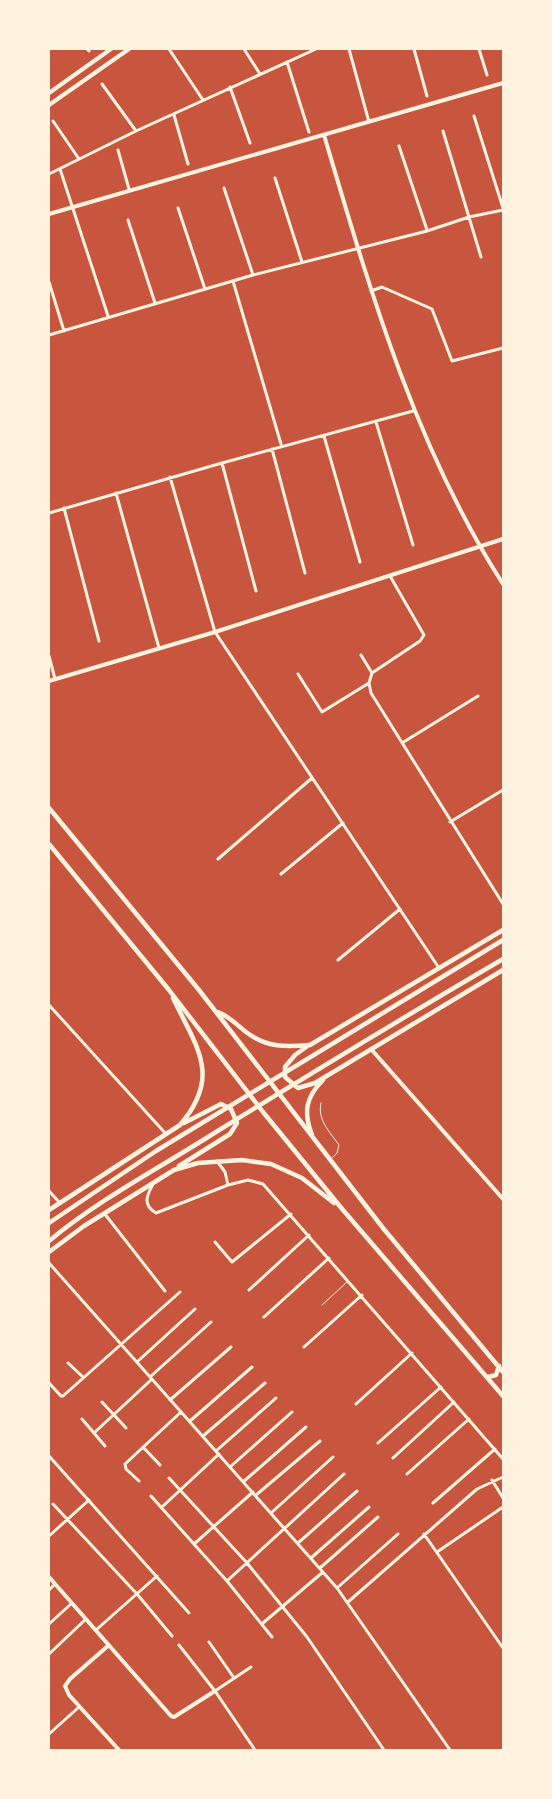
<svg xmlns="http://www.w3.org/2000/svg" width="552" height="1799" font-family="'Fira Sans Condensed',sans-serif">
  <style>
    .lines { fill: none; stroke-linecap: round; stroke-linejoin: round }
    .service { stroke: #fff3e0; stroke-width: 1 }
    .minor { stroke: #fff3e0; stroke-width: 3 }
    .tertiary { stroke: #fff3e0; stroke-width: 4 }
    .primary { stroke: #fff3e0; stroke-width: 4.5 }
  </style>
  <rect width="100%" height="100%" fill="#c8553d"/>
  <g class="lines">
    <!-- service -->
    <path class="service" d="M 321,1103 C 317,1120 330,1132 339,1145 L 337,1153 L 332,1158
      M 322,1305 L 347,1282"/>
    <!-- minor -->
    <path class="minor" d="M 87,49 L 89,51
      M 169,49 L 203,100
      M 244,49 L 260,74
      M 349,49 L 369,122
      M 414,49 L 427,96
      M 479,49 L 487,75
      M 287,62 L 309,132
      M 102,84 L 136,131
      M 230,87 L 250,143
      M 174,115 L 188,164
      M 474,116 L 503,208
      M 53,121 L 79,159
      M 443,131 L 481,257
      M 399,146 L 427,230
      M 118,150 L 129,189
      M 60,169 L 108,316
      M 49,174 L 136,131 L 316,49
      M 275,178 L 302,262
      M 224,188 L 253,275
      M 178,208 L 205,289
      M 128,220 L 155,303
      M 233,281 L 281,444
      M 49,282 L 64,331
      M 371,291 L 382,287 L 432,309 L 452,361 L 503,348
      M 49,335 L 253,275 L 427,231 L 469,217 L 503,210
      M 376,422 L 413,545
      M 324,436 L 360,562
      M 272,449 L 305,573
      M 222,463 L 256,591
      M 170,477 L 215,632 L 439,968
      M 116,493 L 159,648
      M 64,508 L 99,641
      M 49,513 L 222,463 L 413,411
      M 390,576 L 424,635 L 420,641 L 372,673 L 369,683 L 371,693 L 503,904
      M 361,655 L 372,673
      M 49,656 L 55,679
      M 298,674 L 322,712 L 369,683
      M 402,743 L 478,696
      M 450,822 L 503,790
      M 218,859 L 312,778
      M 281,874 L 343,823
      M 338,960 L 400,909
      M 49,1005 L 166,1134
      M 217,1161 L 225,1172 L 228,1185
      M 153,1184 C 147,1195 142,1205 156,1213 L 228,1185 L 248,1180 L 263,1184 L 503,1459
      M 49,1191 L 59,1202
      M 104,1213 L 165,1291
      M 215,1242 L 232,1262 L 291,1214
      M 49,1263 L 337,1588 L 450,1750
      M 249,1290 L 309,1235
      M 264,1317 L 329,1258
      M 304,1347 L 362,1295
      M 137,1362 L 195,1309
      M 68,1363 L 83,1377
      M 150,1377 L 211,1322
      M 49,1383 L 61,1396 L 63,1396 L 180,1292
      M 170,1400 L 231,1347
      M 102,1402 L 126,1428
      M 356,1404 L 412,1353
      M 82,1419 L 105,1446
      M 190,1421 L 252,1367
      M 94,1433 L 152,1379
      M 203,1436 L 265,1383
      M 378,1443 L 441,1387
      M 143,1447 L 160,1465
      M 216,1451 L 276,1398
      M 49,1456 L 189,1613
      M 393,1458 L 454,1402
      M 230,1467 L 292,1412
      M 407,1474 L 469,1419
      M 169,1478 L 247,1563 L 307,1637 L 384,1750
      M 492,1480 L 503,1498
      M 139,1481 L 126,1469 L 125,1464 L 181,1412
      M 243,1482 L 306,1427
      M 256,1495 L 320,1441
      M 151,1496 L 227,1581 L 272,1637
      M 433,1503 L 495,1449
      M 53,1504 L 137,1594 L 172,1636
      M 162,1507 L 219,1454
      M 271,1513 L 333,1457
      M 424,1534 L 503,1648
      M 49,1536 L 89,1500
      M 298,1543 L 357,1491
      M 194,1544 L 253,1492
      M 437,1552 L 503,1507
      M 311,1558 L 369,1507
      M 320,1568 L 378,1517
      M 227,1581 L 344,1474
      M 337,1588 L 398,1534
      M 49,1590 L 55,1584
      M 348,1602 L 477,1489 L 503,1477
      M 263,1623 L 323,1572
      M 49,1624 L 72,1603
      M 96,1630 L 157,1576
      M 209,1642 L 234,1678
      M 179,1645 L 215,1691 L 255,1750
      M 49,1654 L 86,1619
      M 215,1691 L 251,1667
      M 49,1734 L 79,1707"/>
    <!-- tertiary -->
    <path class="tertiary" d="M 49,93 L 111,49
      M 49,105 L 129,49
      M 324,135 C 370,290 415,447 503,584
      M 49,214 L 503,83
      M 49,681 L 215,632 L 503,539
      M 371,1049 L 503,1199
      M 49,1577 L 171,1716 L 174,1717 L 215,1691
      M 109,1645 L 70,1679 L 65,1686 L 69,1695 L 119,1750"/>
    <!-- primary -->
    <path class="primary" d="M 49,808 L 199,990 L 383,1228 L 503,1372
      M 49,844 L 169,990 L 263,1112 L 343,1210 L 503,1396
      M 217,1012 C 229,1016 236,1024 246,1032 C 267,1048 286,1047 310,1045 L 503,930
      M 309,1045 L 295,1055 L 285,1067 L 285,1077 L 298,1088 L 315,1083 L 503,970
      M 312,1135 C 303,1112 306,1097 323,1080
      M 179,1166 L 230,1134 L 237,1123 L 231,1109 L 221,1104 L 184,1123
      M 49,1210 L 180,1125 C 222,1076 197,1048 173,998
      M 49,1223 L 156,1151 L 503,940
      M 49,1241 C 97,1201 154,1171 208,1137 C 305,1077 404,1017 503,959
      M 49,1252 L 84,1226 L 174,1170 L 198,1163 L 242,1160 L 271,1164 L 302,1178 L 334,1203
      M 488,1377 L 496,1375 L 499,1366"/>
  </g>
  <!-- border -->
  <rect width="552" height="1799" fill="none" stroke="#fff3e0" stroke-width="100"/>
</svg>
